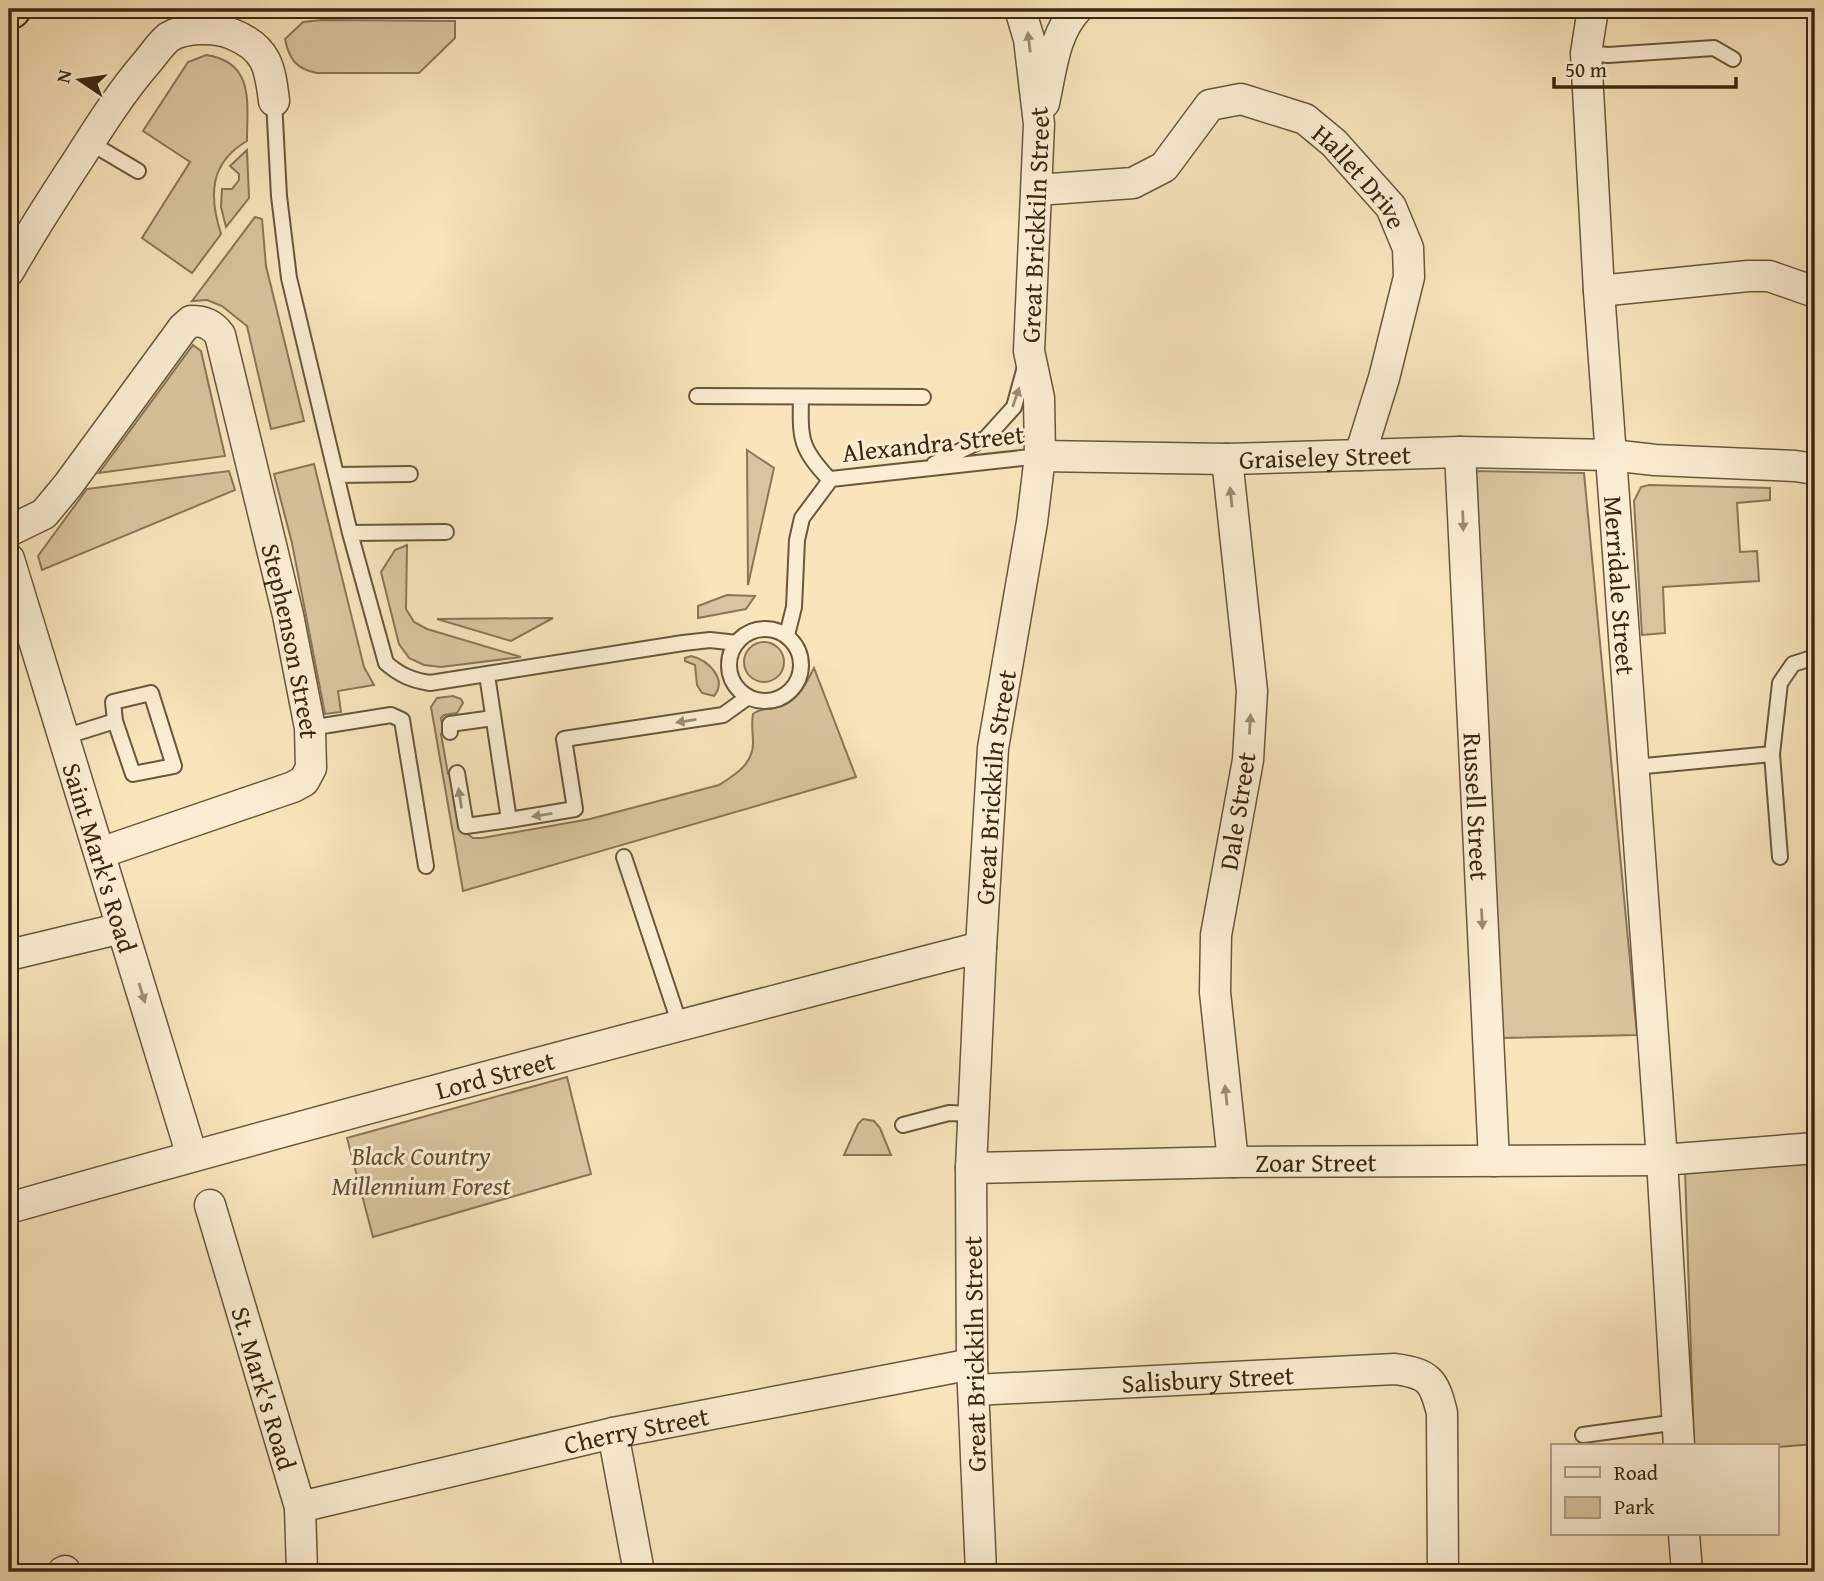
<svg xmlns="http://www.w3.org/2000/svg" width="1824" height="1581" font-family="'Gentium Book Plus',serif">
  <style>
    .green { fill: #d9c49f; stroke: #8b7558; stroke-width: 2 }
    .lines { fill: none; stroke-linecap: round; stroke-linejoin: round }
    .service-casing { stroke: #6c563c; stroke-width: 18 }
    .minor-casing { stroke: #6c563c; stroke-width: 33 }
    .trunk-casing { stroke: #3d2612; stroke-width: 42 }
    .service { stroke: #fbedd3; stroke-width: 14 }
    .minor { stroke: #fbedd3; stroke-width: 30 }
    .trunk { stroke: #f9e4bc; stroke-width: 38 }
    .oneway { fill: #9c8a72 }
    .labels { text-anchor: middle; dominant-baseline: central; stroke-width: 6; stroke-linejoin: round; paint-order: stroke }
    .street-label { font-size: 26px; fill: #3d2612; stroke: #fbedd3 }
    .park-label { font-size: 26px; font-style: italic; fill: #644e35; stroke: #fbedd3 }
  </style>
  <rect width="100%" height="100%" fill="#f9e4bc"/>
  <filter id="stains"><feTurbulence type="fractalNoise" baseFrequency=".00286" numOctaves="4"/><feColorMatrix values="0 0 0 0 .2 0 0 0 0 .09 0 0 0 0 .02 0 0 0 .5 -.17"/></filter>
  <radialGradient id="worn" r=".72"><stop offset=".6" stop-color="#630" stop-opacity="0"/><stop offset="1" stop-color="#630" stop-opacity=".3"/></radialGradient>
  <!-- green -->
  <path class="green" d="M 322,20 L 455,21 L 455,38 L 419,73 L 317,73 C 296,69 289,59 285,39 L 303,22 Z
    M 206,55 C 255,62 247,103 247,141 C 209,163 209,196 221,234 L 192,273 L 142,238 L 190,162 L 143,131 L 188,62 Z
    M 247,150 L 249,198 L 226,227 L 221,207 L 222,189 L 232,189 L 239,180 L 239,174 L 230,166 Z
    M 255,217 L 262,219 L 266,266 L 304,421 L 271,429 L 247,326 L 222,306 L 207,300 L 192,301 Z
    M 193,345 L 201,351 L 225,456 L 99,473 Z
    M 747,450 L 774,468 L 748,585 Z
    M 314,464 L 364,667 L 374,685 L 338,691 L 341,712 L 325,714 L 292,543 L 274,474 Z
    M 229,471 L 235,490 L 42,570 L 38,556 L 87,489 Z
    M 1473,471 L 1584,473 L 1637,1035 L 1502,1038 Z
    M 1649,485 L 1770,488 L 1770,500 L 1737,503 L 1740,552 L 1757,551 L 1759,581 L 1663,587 L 1665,633 L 1642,635 L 1634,501 L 1641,487 Z
    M 407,545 L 406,609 L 414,622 L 427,629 L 521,657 L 441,667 L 424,665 L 409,658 L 399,644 L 381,572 L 395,550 Z
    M 727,595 L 755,596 L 746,609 L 698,618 L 698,606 Z
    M 553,618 L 511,641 L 437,619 Z
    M744 662a20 20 0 1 1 40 0a20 20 0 1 1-40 0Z
    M 691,656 C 708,660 728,679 714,696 L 702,693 L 697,685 L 695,665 L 685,661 L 685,658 Z
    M 814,668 L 856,777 L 463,891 L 431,707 L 437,698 L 453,696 L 461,699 L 463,703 L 457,713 L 444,715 L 441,718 L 443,729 L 446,733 L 441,734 L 448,774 L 452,774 L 462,830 L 473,838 L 482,838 L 590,819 L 719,785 C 735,775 753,764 753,743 C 753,733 751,724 753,714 C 760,708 766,710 775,708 C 796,704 805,686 814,668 Z
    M 567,1077 L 591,1174 L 373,1237 L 347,1138 Z
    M 863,1119 L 874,1121 L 880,1128 L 891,1155 L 844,1155 L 858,1124 Z
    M 1815,1160 L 1815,1444 L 1777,1447 L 1694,1446 L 1685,1170 Z"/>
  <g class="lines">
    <!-- service casing -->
    <g class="service-casing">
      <path id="service" d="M 1586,53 L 1608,55 L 1714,48 L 1733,59
        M 274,101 L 279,196 L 289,278 L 350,533 L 386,663 C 400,675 411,680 430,683 L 683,643 L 710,640 L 737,643
        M 89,142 L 138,171
        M 697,396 L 923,397
        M 801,397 C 800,440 800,448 830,480
        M 934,464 L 986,438 L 1014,407 L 1025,367
        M 336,475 L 410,474
        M 350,533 L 446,532
        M729 665a36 36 0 1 1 72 0a36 36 0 1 1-72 0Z
        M 787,635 L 794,607 L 797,540 L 802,518 L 831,479 L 1040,456
        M 487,675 L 509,820 L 575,809 L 564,739 L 723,715 L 748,697
        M 151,693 L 174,766 L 133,774 L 115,721 L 113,702 Z
        M 310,728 L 391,715 L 402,720 L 426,866
        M 450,732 L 450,724 L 493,718
        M 64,737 L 115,721
        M 1772,754 L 1780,857
        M 1634,767 L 1772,754 L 1780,683 L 1793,664 L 1815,657
        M 457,773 L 466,826 L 509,820
        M 624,857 L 680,1025
        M 903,1125 L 949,1113 L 974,1114
        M 1583,1435 L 1678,1422"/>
    </g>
    <!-- minor casing -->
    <g class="minor-casing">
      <g id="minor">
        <path id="s1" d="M 1593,9 L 1586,53 L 1599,291 L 1662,1160 L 1679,1446"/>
        <path d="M 1044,103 C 1051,72 1054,33 1077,9"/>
        <path id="s2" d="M 1037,190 L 1133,183 L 1164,167 L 1210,105 L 1241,99 L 1305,119 L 1334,143 L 1391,207 L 1408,248 L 1409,277 L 1384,378 L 1360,455"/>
        <path d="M 9,271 C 31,232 55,195 80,157 C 101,124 122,91 148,61 C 154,54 161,43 169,37 C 185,27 216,27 232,34 C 267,48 270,67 274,101"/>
        <path d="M 1599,291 L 1748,276 L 1769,276 L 1815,292"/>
        <path id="s3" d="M 1460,452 L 1494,1161"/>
        <path id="s4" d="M 1040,456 L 1227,459 L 1460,452 L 1611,455 L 1655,460 L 1795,466 L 1815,469"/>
        <path d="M 1227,459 L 1252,691 L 1248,760 L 1216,935 L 1215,992 L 1233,1162"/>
        <path id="s5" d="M 9,531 L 44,514 L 68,485 L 183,328 L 191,321 C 204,321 212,324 220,335 L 288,615 L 310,728 L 311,768 L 304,781 L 293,787 L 100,853"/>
        <path id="s6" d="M 9,559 L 192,1156"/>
        <path d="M 9,955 L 122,928"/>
        <path id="s7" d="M 971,1168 L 1233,1162 L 1662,1160 L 1815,1148"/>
        <path id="s8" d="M 210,1205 L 300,1507 L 302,1572"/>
        <path id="s9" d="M 9,1208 C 332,1116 656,1031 981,947"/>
        <path id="s10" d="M 974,1390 L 1395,1369 C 1429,1374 1434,1380 1442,1413 L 1443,1572"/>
        <path d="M 613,1433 L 639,1572"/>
        <path id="s11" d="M 300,1507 L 613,1433 L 972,1364"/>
        <path d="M 1684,1534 L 1687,1572"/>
        <path d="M 63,1572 L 65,1571"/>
        <path id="s12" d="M 981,1572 L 972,1364 L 971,1168 L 981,947 L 993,748 L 1032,522 L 1040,456 L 1039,398 L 1029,351 L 1039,124 L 1029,39 L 1020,9"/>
      </g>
    </g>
    <!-- trunk casing -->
    <g class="trunk-casing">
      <path id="trunk" d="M 9,10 L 11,9"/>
    </g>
    <!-- service -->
    <use href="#service" class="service"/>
    <!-- minor -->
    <use href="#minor" class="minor"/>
    <!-- trunk -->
    <use href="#trunk" class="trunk"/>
  </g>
  <!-- one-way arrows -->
  <defs><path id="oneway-solid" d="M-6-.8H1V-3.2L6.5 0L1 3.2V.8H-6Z" transform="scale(1.75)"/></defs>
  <g class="oneway">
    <use href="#oneway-solid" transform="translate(1029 42) rotate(-97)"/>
    <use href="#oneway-solid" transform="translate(1016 397) rotate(-71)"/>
    <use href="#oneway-solid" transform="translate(1231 497) rotate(-96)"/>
    <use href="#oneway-solid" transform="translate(1463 521) rotate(88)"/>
    <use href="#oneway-solid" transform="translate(686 721) rotate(171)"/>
    <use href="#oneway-solid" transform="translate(1250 724) rotate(-87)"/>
    <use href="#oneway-solid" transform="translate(460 798) rotate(-99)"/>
    <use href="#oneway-solid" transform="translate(542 815) rotate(171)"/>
    <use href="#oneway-solid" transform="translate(1482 919) rotate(87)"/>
    <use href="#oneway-solid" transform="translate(142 993) rotate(73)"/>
    <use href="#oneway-solid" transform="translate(1226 1095) rotate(-96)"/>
  </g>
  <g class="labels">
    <!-- street labels -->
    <g class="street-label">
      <text stroke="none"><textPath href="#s2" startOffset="387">Hallet Drive</textPath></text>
      <text stroke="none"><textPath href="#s12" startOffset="1353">Great Brickkiln Street</textPath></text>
      <text transform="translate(933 443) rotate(-6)">Alexandra Street</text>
      <text stroke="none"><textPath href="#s4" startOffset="285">Graiseley Street</textPath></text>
      <text stroke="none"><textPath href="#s1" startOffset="578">Merridale Street</textPath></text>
      <text stroke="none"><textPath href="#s5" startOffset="630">Stephenson Street</textPath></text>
      <text stroke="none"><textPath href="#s12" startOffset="786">Great Brickkiln Street</textPath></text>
      <text stroke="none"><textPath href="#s3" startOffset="355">Russell Street</textPath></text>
      <text transform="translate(1237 811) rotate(-81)">Dale Street</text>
      <text stroke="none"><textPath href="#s6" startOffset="312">Saint Mark's Road</textPath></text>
      <text stroke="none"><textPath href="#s9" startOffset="504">Lord Street</textPath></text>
      <text stroke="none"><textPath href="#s7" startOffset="345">Zoar Street</textPath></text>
      <text transform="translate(974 1354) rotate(-91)">Great Brickkiln Street</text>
      <text stroke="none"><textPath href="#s10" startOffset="234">Salisbury Street</textPath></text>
      <text stroke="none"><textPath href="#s8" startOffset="191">St. Mark's Road</textPath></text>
      <text stroke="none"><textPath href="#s11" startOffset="345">Cherry Street</textPath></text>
    </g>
    <!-- park labels -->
    <g class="park-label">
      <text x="421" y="1155">Black Country<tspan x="421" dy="30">Millennium Forest</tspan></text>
    </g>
  </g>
  <!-- margin -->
  <rect width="1824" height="1581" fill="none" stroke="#f9e4bc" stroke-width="35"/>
  <rect x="10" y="10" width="1803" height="1560" fill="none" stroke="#3d2612" stroke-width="3.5"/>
  <rect x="18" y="18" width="1789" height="1546" fill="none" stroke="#3d2612" stroke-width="2"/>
  <!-- legend -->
  <rect x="1551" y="1444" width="228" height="91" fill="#fbedd3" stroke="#af9d86" stroke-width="2"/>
  <rect x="1565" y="1467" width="35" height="10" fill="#fbedd3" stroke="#af9d86" stroke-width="2"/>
  <text x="1614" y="1480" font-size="21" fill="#3d2612">Road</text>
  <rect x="1565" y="1497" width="35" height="21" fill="#d9c49f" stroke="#af9d86" stroke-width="2"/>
  <text x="1614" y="1514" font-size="21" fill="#3d2612">Park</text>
  <!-- north arrow -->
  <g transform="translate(80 80) rotate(283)" stroke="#fbedd3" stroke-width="5" paint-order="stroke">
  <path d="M0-5L12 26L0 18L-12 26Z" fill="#3d2612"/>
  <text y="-10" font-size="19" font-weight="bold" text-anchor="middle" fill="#3d2612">N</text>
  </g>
  <!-- scale -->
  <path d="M1554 77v10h182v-10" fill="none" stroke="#3d2612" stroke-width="3.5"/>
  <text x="1565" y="77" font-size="21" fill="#3d2612" stroke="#fbedd3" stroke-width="5" paint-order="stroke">50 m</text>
  <rect width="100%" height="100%" filter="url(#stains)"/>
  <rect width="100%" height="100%" fill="url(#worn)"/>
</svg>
